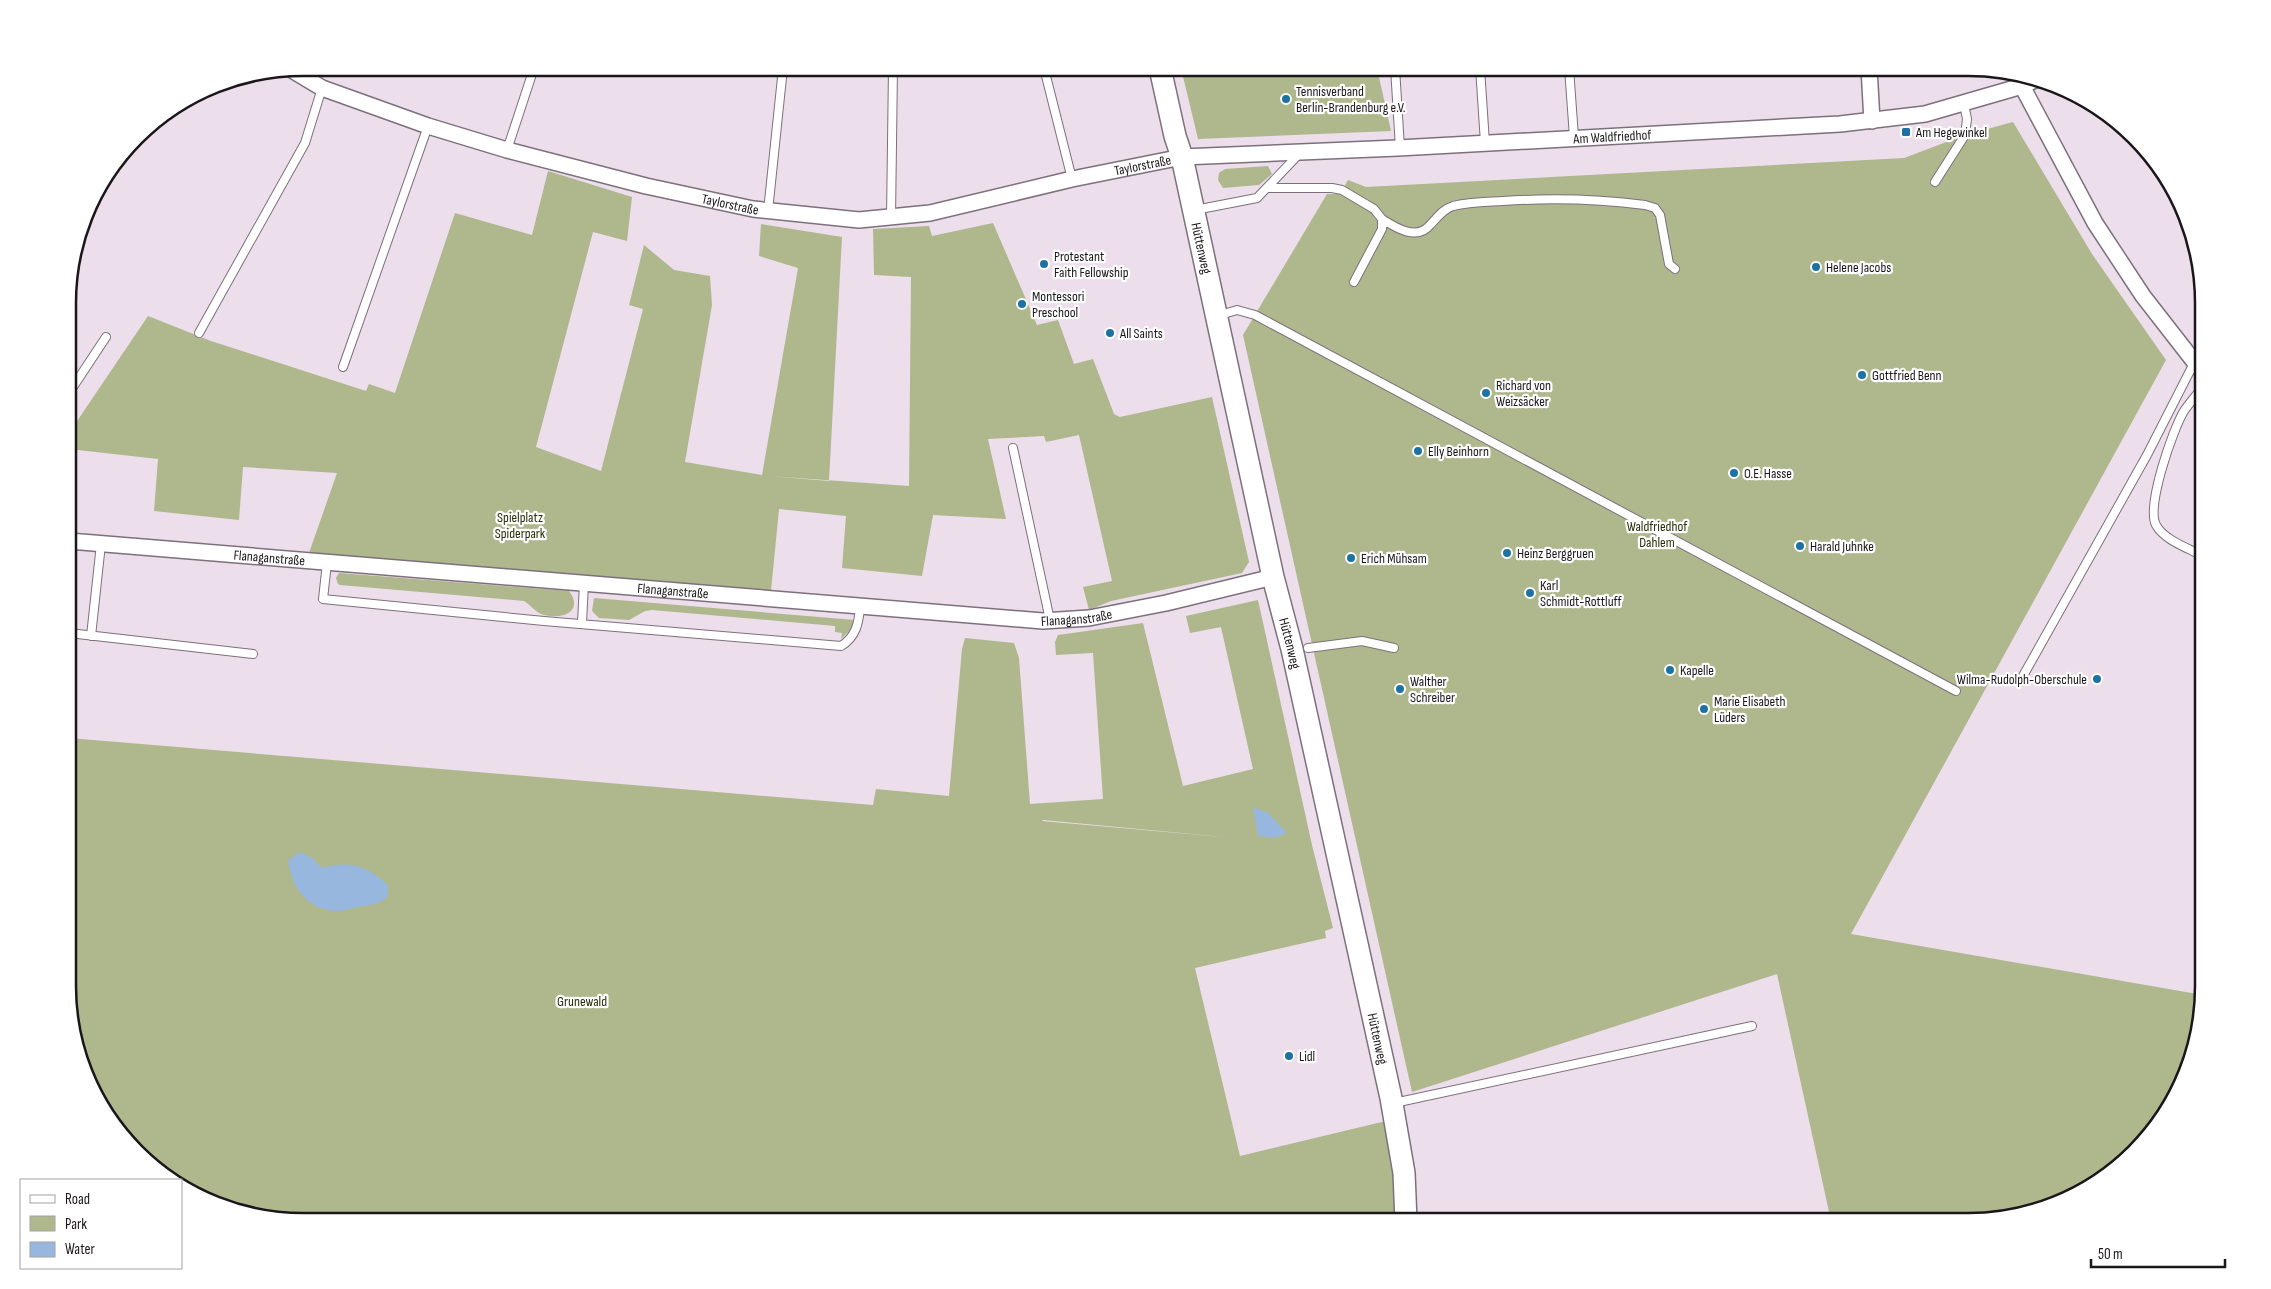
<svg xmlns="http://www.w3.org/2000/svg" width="2271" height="1289" font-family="'Sofia Sans Condensed',sans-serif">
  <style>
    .green { fill: #afb78d; fill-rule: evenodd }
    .water { fill: #98b7de }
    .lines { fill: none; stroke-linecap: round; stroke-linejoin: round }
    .service-casing { stroke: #7d707d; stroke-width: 10 }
    .minor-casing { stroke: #7d707d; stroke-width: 18 }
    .secondary-casing { stroke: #7d707d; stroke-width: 24 }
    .service { stroke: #fff; stroke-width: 8 }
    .minor { stroke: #fff; stroke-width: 15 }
    .secondary { stroke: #fff; stroke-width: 21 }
    .poi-dot { fill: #1c73a3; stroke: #fff; stroke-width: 2 }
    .labels { text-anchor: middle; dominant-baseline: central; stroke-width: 4.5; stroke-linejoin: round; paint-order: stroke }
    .poi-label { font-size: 14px; fill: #1b161a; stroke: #fff; text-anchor: start }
    .street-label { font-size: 14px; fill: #1b161a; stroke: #fff }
    .park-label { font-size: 14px; fill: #282d06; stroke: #fff }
    .rim { fill: none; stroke: #1b161a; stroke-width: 2.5 }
  </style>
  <rect width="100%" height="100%" fill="#ecdeeb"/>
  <!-- green -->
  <path class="green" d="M 1181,68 L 1377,68 L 1391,131 L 1198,139 Z
    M 2013,122 L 2092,254 L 2166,360 L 1851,934 L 2203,995 L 2203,1001 L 2172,1103 L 2135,1152 L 2086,1190 L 1983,1221 L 1831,1221 L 1777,974 L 1412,1092 L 1243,335 L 1327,194 L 1340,194 L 1348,180 L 1366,187 L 1904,158 L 1965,135 Z
    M 1268,166 L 1272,174 L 1259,185 L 1223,188 L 1218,180 L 1219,173 L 1225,169 Z
    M 548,171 L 632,197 L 627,241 L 593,232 L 536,447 L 601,471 L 643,309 L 629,305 L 644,245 L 674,270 L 710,276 L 712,305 L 685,462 L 762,475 L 798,268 L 759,256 L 761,224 L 842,237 L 829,481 L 769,476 L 909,486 L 911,277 L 874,275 L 873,229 L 929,226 L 932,236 L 993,223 L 1037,325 L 1058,320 L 1074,364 L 1093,359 L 1114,414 L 1120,417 L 1212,397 L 1249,562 L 1242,573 L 1111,601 L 1089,610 L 1083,587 L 1112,581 L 1079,435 L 1046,442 L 1044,436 L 988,439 L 1006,519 L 933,515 L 922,576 L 842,568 L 846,516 L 779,509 L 771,591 L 309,553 L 337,473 L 243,467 L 239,520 L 154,511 L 158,459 L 69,449 L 69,433 L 148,316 L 211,341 L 366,391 L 369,384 L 395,393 L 455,213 L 532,235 Z
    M 339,573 L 569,591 C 586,614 557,621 539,613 C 534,610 529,604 524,601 L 340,585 L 338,584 L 336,578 Z
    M 594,598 L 855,620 L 852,628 L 841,639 L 842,633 L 835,632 L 835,626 L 652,610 L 645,611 L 629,620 L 599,618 L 592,611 Z
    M 1258,600 L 1312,845 L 1333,928 L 1325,931 L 1326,938 L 1195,968 L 1240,1156 L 1386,1121 L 1395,1172 L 1397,1221 L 303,1221 L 243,1214 L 186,1190 L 181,1186 L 181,1180 L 175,1180 L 107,1117 L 69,1016 L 69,738 L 873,805 L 876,789 L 949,796 L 962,649 L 965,638 L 1014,643 L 1019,658 L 1030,804 L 1103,799 L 1093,653 L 1056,655 L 1055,642 L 1058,635 L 1143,623 L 1183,786 L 1253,769 L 1221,627 L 1190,633 L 1186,616 ZM 1042,821 L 1043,820 L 1234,838 Z"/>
  <!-- water -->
  <path class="water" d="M 1253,807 L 1268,813 L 1287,833 L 1274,838 L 1258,836 Z
    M 299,852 L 311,857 L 322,868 C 350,860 367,866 388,885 L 388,896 C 380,905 369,905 357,907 C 350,909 340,912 334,911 C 306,908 292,887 288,861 Z"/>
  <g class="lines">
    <!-- service casing -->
    <g class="service-casing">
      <path id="service" d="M 1044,68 L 1072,179
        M 1395,68 L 1400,148
        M 1480,68 L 1485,143
        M 1569,68 L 1574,137
        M 507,150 L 534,68
        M 1935,182 L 1965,135 L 1967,119 L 1964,104
        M 1267,188 L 1332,188 L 1342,190 L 1374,209 L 1382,219 L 1382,229 L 1354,282
        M 1195,210 L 1257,198 L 1300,153
        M 768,211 L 783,68
        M 891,218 L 893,68
        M 1382,219 C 1396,228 1417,241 1430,225 C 1437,218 1443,209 1453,206 C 1469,202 1487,202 1503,201 C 1550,198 1598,199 1645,205 L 1655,208 L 1660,215 L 1669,264 L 1675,269
        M 1217,316 L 1237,310 L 1255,315 L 1956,691
        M 199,333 L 305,143 L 322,88
        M 343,367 L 428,126
        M 2203,386 C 2197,395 2190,402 2184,411 C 2173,429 2146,506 2156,525 C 2164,540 2188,548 2203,556
        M 69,393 L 106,337
        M 1013,448 L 1050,620
        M 327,563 L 323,599 L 544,621 L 841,646 C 856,637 859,623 860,606
        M 582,623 L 584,583
        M 69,633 L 253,654
        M 91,636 L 101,544
        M 1308,648 L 1362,641 L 1394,648
        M 2023,676 L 2147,455 L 2194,363
        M 1394,1103 L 1752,1026"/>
    </g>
    <!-- minor casing -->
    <g class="minor-casing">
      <g id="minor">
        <path d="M 1869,68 L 1872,121"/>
        <path id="s1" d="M 292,70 L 322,88 L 428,126 L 507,150 L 646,186 L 753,209 L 859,220 L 930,213 L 1072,179 L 1182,157 L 1398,148 L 1840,124 L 1925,114 L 2022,86 L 2037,79"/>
        <path d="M 2022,86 L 2095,223 L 2143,296 L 2203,373"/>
        <path id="s2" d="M 69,541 L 1043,621 L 1089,618 L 1166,603 L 1273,577"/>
      </g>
    </g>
    <!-- secondary casing -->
    <g class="secondary-casing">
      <g id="secondary">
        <path id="s3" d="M 1160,68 L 1175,136 L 1182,157 L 1273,577 L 1292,649 L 1391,1098 L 1404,1173 L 1406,1221"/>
      </g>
    </g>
    <!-- service -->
    <use href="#service" class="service"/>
    <!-- minor -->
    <use href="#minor" class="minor"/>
    <!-- secondary -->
    <use href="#secondary" class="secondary"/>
  </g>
  <!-- markers -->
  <g class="poi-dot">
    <circle cx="1286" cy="99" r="5"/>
    <rect x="1901" y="127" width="10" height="10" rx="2.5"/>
    <circle cx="1044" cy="264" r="5"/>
    <circle cx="1816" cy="267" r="5"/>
    <circle cx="1022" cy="304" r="5"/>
    <circle cx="1110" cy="333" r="5"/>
    <circle cx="1862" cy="375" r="5"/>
    <circle cx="1486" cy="393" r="5"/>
    <circle cx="1418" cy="451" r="5"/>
    <circle cx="1734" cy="473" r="5"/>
    <circle cx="1800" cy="546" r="5"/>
    <circle cx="1507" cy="553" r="5"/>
    <circle cx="1351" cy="558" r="5"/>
    <circle cx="1530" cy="593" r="5"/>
    <circle cx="1670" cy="670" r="5"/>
    <circle cx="2097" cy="679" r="5"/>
    <circle cx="1400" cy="689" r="5"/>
    <circle cx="1704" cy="709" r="5"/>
    <circle cx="1289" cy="1056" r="5"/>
  </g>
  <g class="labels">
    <!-- poi labels -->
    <g class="poi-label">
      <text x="1296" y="91">Tennisverband<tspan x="1296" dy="16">Berlin-Brandenburg e.V.</tspan></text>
      <text x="1916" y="132">Am Hegewinkel</text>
      <text x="1054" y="256">Protestant<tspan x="1054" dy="16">Faith Fellowship</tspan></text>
      <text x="1826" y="267">Helene Jacobs</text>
      <text x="1032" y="296">Montessori<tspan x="1032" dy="16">Preschool</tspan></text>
      <text x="1120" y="333">All Saints</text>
      <text x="1872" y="375">Gottfried Benn</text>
      <text x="1496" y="385">Richard von<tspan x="1496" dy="16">Weizsäcker</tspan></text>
      <text x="1428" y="451">Elly Beinhorn</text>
      <text x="1744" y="473">O.E. Hasse</text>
      <text x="1810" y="546">Harald Juhnke</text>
      <text x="1517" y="553">Heinz Berggruen</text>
      <text x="1361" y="558">Erich Mühsam</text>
      <text x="1540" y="585">Karl<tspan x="1540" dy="16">Schmidt-Rottluff</tspan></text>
      <text x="1680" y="670">Kapelle</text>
      <text x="2087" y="679" text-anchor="end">Wilma-Rudolph-Oberschule</text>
      <text x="1410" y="681">Walther<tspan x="1410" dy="16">Schreiber</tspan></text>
      <text x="1714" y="701">Marie Elisabeth<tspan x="1714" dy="16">Lüders</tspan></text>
      <text x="1299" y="1056">Lidl</text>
    </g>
    <!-- street labels -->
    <g class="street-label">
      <text stroke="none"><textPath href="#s1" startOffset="1350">Am Waldfriedhof</textPath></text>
      <text stroke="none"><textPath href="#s1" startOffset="879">Taylorstraße</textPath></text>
      <text stroke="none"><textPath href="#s1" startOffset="460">Taylorstraße</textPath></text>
      <text stroke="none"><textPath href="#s3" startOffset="185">Hüttenweg</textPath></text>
      <text stroke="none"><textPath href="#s2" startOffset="201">Flanaganstraße</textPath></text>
      <text stroke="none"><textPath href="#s2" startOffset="606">Flanaganstraße</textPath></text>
      <text stroke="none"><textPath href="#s2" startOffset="1011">Flanaganstraße</textPath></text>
      <text stroke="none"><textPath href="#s3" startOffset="590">Hüttenweg</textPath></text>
      <text stroke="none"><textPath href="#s3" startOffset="995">Hüttenweg</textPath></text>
    </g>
    <!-- park labels -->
    <g class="park-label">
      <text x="520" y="517">Spielplatz<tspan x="520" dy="16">Spiderpark</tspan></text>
      <text x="1657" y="526">Waldfriedhof<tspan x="1657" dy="16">Dahlem</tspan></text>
      <text x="582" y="1001">Grunewald</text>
    </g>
  </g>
  <!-- crop -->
  <path d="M0 0H2271V1289H0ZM303 76H1968A227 227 0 0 1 2195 303V986A227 227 0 0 1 1968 1213H303A227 227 0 0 1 76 986V303A227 227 0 0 1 303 76Z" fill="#fff" fill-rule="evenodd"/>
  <path class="rim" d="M303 76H1968A227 227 0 0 1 2195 303V986A227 227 0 0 1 1968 1213H303A227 227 0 0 1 76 986V303A227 227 0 0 1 303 76Z"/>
  <!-- legend -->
  <rect x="20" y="1179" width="162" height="90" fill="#ffffff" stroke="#a4a2a3"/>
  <rect x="30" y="1195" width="25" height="8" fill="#ffffff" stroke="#a4a2a3"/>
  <text x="65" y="1204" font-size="15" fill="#1b161a">Road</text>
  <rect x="30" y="1216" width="25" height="15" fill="#afb78d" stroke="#a4a2a3"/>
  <text x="65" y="1229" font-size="15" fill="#1b161a">Park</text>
  <rect x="30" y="1242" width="25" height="15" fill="#98b7de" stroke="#a4a2a3"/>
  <text x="65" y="1254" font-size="15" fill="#1b161a">Water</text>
  <!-- scale -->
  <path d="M2091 1259v8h134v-8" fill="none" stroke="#1b161a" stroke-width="2.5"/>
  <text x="2098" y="1259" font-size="15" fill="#1b161a" stroke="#ffffff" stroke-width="4" paint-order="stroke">50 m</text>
</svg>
